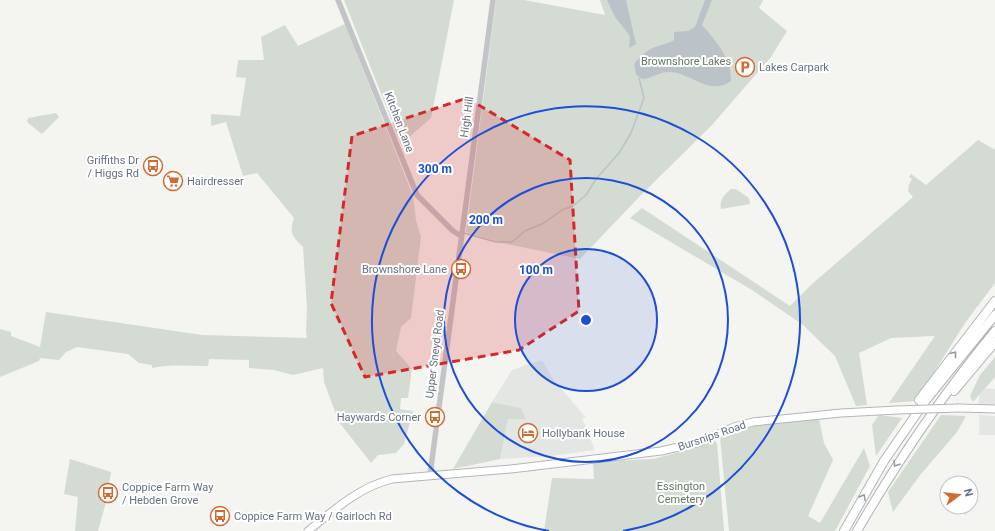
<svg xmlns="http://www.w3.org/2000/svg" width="995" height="531" font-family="Roboto,sans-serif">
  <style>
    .built { fill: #e4e6e4 }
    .green { fill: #d4dbd2 }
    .water { fill: #bbc3c8 }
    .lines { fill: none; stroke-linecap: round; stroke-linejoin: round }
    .stream { stroke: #bbc3c8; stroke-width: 1.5 }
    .major-casing { stroke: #b3b6b9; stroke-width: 9 }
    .highway-casing { stroke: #b2b5b8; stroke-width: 10 }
    .minor { stroke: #c2c4c8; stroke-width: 5.5 }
    .major { stroke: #fff; stroke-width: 7 }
    .highway { stroke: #fff; stroke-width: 8 }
    .major-bridge-casing { stroke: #b3b6b9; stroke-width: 9; stroke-linecap: butt }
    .major-bridge { stroke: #fff; stroke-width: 7 }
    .oneway { stroke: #949ca5 }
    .marked { fill: #d62828; fill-opacity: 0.2; stroke: #d62828; stroke-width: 3; stroke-dasharray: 8 5; stroke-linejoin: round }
    .ring { fill: none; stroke: #1d4ed8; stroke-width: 2 }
    .labels { text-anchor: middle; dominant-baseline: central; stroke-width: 4; stroke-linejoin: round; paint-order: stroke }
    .park-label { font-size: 11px; fill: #657764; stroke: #fff }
    .poi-label { font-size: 11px; fill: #66717f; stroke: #fff; text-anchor: start }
    .street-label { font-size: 11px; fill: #66717f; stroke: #fff }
    .centre { fill: #1d4ed8; stroke: #fff; stroke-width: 2 }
    .ring-label { font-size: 12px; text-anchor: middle; font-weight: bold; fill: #1d4ed8; stroke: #fff; stroke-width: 4; stroke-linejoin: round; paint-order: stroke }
  </style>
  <rect width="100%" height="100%" fill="#f4f4f1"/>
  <!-- built -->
  <path class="built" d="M 542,360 L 553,379 L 586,418 L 582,418 L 595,450 L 551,456 L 500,459 L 508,419 L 526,419 L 521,408 L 492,402 L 512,370 Z
    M 981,388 L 995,389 L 995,405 L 978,405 Z
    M 979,415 L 995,416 L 995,435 L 979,435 Z"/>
  <!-- green -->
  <path class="green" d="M 344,0 L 454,0 L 431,118 L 401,144 Z
    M 496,0 L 524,0 L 605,15 L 600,0 L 763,0 L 759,8 L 787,31 L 771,57 L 712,125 L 642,194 L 580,259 L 502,243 L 466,232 Z
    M 345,24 L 413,196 L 416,220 L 421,237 L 411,318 L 401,327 L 396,351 L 412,369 L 408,398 L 401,398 L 400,409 L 413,411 L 404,444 L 396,453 L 378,455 L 371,463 L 339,422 L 324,382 L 323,368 L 293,375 L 274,370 L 249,368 L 249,360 L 209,359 L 208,366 C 189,366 170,364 152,368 L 152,365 L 139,363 L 128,354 L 77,347 L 66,352 L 59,360 L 40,358 L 39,361 L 0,377 L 0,329 L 11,332 L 11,336 L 40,347 L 46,312 L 202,335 L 307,338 L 306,332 L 307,307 L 303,247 C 292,236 289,233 294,218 L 257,173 L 243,176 L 226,122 L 211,126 L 211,114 L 240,116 L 246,78 L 236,77 L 238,60 L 264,60 L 261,37 L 285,25 L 298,46 Z
    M 56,113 L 59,117 L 42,134 L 27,122 L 28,118 Z
    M 978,140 L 995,150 L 995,283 L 965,323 L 916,401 L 889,403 L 935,336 L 891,338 L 859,353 L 867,405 L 856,406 L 835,356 L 803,325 L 752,290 L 630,218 L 642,208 L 790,306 L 812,284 L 913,197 L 908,191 L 909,185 L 912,179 L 909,177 L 911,174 L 926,185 Z
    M 731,189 L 736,189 L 749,198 L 750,204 L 721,209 C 719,200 725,194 731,189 Z
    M 995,357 L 995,377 L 973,402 L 970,396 L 980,375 Z
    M 492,402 L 521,408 L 526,419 L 508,419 L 500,459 L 453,469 Z
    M 879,415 L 902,418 L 876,456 L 872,425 Z
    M 941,415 L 966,416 L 957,432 L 921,474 L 893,512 L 888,492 Z
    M 819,418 L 824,443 L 833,460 L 808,516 L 820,523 L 864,448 L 870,466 L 835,531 L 729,531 L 720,437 L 755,424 Z
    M 713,440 L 717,443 L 724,531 L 544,531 L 552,478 L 594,479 L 593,462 L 653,459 L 698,447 Z
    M 70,459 L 111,472 L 106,502 L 98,531 L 75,531 L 78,497 L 64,494 Z"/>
  <!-- water -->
  <path class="water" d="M 607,0 L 626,0 L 636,44 L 629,48 L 630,36 L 615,17 Z
    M 705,0 L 712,0 L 702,25 C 716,41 732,59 731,81 C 709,97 689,71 669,72 C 659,72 651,79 642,79 L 636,74 L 634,64 C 638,59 643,54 649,50 C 657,45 666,45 674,40 L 674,32 L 688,31 L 695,27 Z"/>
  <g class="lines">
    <!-- stream -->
    <path class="stream" d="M 464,233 L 496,242 L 512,242 L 525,231 L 544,223 L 562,210 L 573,206 L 586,195 L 596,179 L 619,153 L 631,133 L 644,98 L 639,78"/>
    <!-- major casing -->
    <g class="major-casing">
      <path id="major" d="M 959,408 L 995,409
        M 308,531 C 334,510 359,487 392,479 L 511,469 L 661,451 L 700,442 L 734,427 L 753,422 L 841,413 L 897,410"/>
    </g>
    <!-- highway casing -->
    <g class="highway-casing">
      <path id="highway" d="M 954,391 L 995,342
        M 919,400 L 995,301
        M 844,531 L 884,461 L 926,400 L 995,315
        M 857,531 C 898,460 943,394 995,331"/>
    </g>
    <!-- minor -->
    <path class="minor" d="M 338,0 L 417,195 L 453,231 L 461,236
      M 430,475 L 493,0"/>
    <!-- major -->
    <use href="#major" class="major"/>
    <!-- highway -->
    <use href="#highway" class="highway"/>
    <!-- major-bridge casing -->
    <g class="major-bridge-casing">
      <path id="major-bridge" d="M 897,410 L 959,408"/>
    </g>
    <!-- major-bridge -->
    <use href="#major-bridge" class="major-bridge"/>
  </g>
  <!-- one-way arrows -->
  <defs><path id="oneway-chevron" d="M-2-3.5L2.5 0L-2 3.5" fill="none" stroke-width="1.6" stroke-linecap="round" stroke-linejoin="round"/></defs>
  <g class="oneway">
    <use href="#oneway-chevron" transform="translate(954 354) rotate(-52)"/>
    <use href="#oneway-chevron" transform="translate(896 464) rotate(122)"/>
    <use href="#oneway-chevron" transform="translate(863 497) rotate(-60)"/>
  </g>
  <!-- marked area -->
  <path class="marked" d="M 467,98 L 570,160 L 579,311 L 519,350 L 365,377 L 331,303 L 352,136 Z"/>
  <!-- distance rings -->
  <circle cx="586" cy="320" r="71" fill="#1d4ed8" fill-opacity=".12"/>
  <g class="ring">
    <circle cx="586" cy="320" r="71"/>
    <circle cx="586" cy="320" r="142"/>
    <path d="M549 531A214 214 0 1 1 623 531"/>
  </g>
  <!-- icons -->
  <defs>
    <g id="parking-ring" transform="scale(1)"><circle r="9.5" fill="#fff" stroke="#d36a31" stroke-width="1.5"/><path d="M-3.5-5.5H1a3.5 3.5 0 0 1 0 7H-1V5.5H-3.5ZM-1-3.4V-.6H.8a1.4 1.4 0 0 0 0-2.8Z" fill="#d36a31"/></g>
    <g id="bus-ring" transform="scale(1)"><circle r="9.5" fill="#fff" stroke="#d36a31" stroke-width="1.5"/><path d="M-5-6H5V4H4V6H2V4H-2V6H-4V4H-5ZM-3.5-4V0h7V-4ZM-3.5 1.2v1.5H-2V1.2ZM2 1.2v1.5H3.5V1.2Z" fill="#d36a31"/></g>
    <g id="supermarket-ring" transform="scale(1)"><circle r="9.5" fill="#fff" stroke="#d36a31" stroke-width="1.5"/><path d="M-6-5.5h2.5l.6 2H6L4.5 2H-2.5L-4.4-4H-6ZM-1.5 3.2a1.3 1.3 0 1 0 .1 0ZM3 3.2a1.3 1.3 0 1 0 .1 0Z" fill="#d36a31"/></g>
    <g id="hotel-ring" transform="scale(1)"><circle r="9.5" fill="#fff" stroke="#d36a31" stroke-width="1.5"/><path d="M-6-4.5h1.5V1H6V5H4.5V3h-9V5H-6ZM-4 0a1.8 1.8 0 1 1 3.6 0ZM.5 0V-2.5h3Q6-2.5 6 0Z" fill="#d36a31"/></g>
  </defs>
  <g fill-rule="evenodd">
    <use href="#parking-ring" x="745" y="67"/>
    <use href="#bus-ring" x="153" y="166"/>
    <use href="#supermarket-ring" x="173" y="181"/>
    <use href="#bus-ring" x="461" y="269"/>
    <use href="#bus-ring" x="435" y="417"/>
    <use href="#hotel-ring" x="528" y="433"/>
    <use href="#bus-ring" x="108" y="493"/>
    <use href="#bus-ring" x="220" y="516"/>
  </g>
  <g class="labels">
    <!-- park labels -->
    <g class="park-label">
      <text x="686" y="61">Brownshore Lakes</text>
      <text x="681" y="486">Essington<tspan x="681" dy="13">Cemetery</tspan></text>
    </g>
    <!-- poi labels -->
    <g class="poi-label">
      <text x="759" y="67">Lakes Carpark</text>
      <text x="139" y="160" text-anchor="end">Griffiths Dr<tspan x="139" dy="13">/ Higgs Rd</tspan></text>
      <text x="187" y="181">Hairdresser</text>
      <text x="447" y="269" text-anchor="end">Brownshore Lane</text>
      <text x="421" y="417" text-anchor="end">Haywards Corner</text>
      <text x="542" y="433">Hollybank House</text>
      <text x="122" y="487">Coppice Farm Way<tspan x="122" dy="13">/ Hebden Grove</tspan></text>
      <text x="234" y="516">Coppice Farm Way / Gairloch Rd</text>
    </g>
    <!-- street labels -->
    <g class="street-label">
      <text transform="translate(467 117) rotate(-82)">High Hill</text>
      <text transform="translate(399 122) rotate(69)">Kitchen Lane</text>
      <text transform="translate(435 354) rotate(-83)">Upper Sneyd Road</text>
      <text transform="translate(712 436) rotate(-19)">Bursnips Road</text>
    </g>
  </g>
  <circle cx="586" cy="320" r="6" class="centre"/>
  <g class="ring-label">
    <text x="435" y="173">300 m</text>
    <text x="486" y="224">200 m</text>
    <text x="536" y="274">100 m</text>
  </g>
  <!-- north arrow -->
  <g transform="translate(959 495) rotate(75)"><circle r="19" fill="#ffffff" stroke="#c2c6cc"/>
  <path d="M0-3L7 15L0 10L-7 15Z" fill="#d36a31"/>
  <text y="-6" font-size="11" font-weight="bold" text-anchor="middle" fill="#66717f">N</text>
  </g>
</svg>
